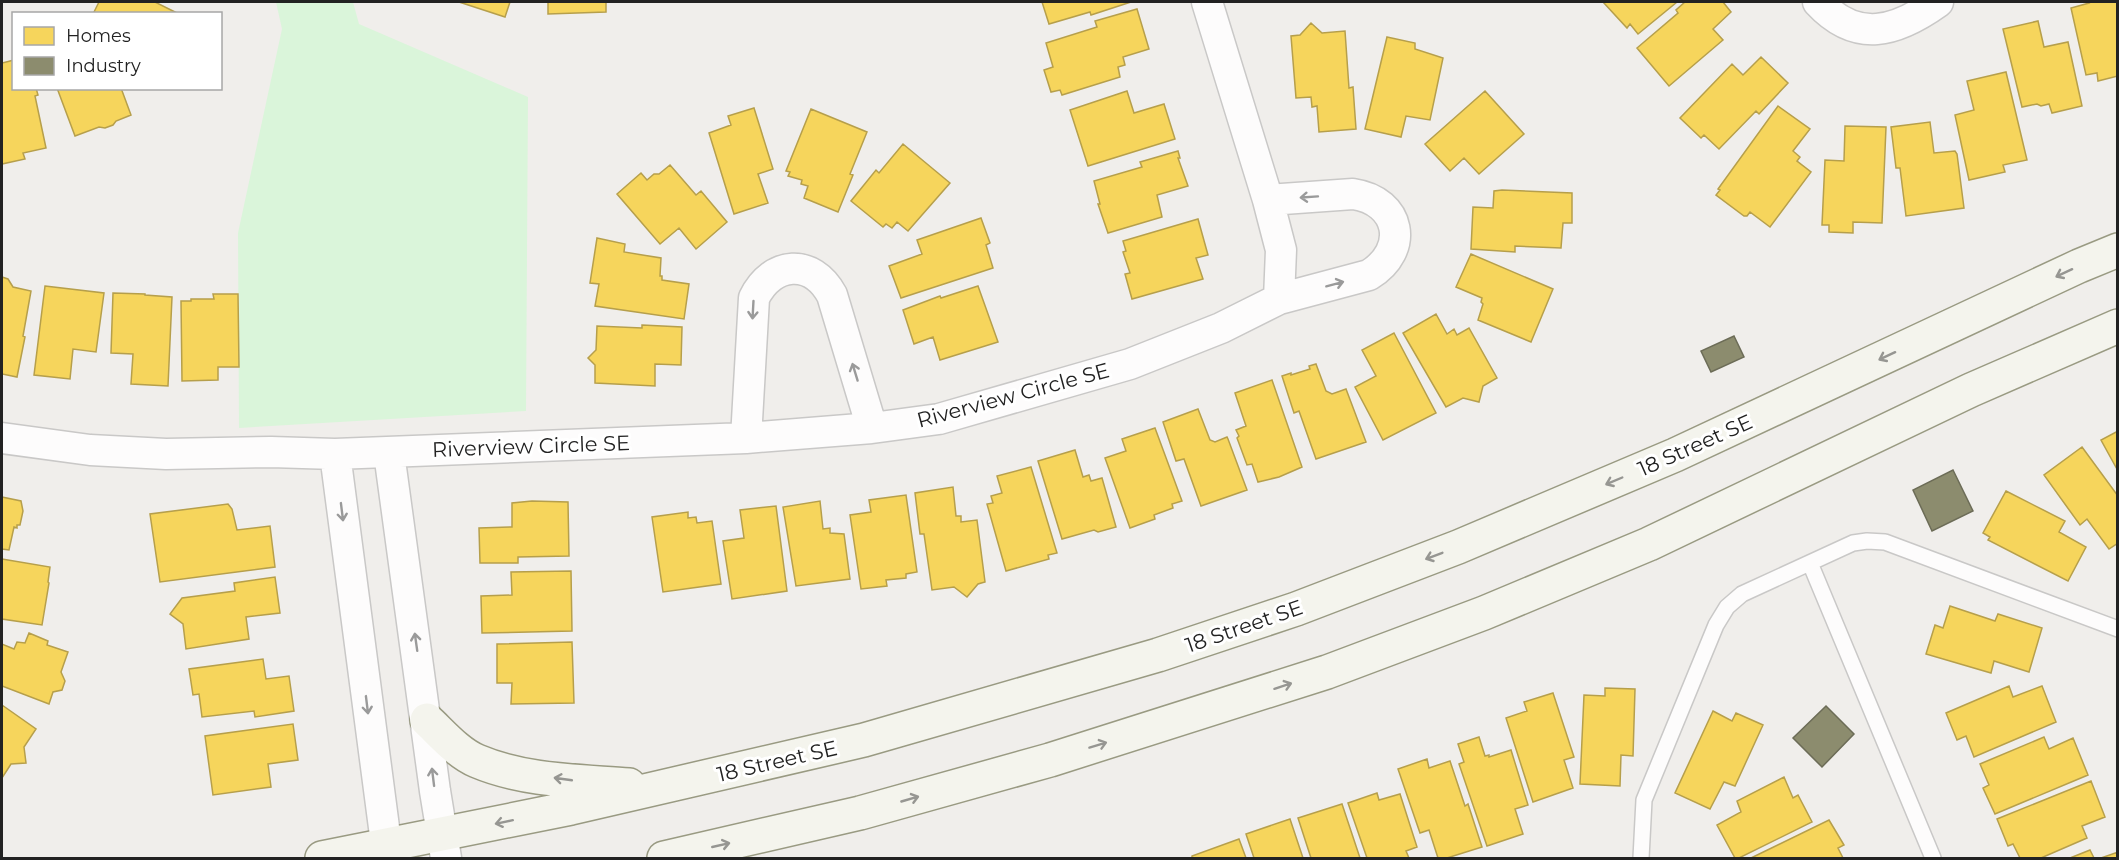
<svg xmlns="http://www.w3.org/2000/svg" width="2119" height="860" font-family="Montserrat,sans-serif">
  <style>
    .park { fill: #daf5da }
    .homes { fill: #f6d55c; stroke: #b69f4b; stroke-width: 1.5 }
    .industry { fill: #8c8c6e; stroke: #6c6c57; stroke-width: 1.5 }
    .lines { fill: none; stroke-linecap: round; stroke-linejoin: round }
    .lane-casing { stroke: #c9c8c7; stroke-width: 18 }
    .street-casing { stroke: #c9c8c7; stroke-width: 33 }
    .secondary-casing { stroke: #999a82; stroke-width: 36 }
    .lane { stroke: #fdfcfc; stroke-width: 15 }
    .street { stroke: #fdfcfc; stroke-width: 30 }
    .secondary { stroke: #f4f4ed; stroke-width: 33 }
    .oneway { stroke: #9a9a9a }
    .oneway2 { stroke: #969692 }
    .labels { text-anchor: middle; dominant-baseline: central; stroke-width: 6; stroke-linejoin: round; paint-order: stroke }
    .street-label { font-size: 21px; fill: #222; stroke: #fff }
  </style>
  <rect width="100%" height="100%" fill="#f0eeeb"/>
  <!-- park -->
  <path class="park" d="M 276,2 L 353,2 L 359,24 L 528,97 L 526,411 L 239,428 L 238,233 L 282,29 Z"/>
  <!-- homes -->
  <path class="homes" d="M 99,2 L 155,2 L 179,14 L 96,14 L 94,12 Z
    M 459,2 L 510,2 L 505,17 Z
    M 548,2 L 606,2 L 606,12 L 548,14 Z
    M 1042,2 L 1131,2 L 1091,15 L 1090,12 L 1049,24 Z
    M 1603,2 L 1677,2 L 1638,34 L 1630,24 L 1627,28 Z
    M 1685,2 L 1723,2 L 1731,12 L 1713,29 L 1723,40 L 1669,86 L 1637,48 L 1678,13 L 1676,10 Z
    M 2088,2 L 2118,2 L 2118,76 L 2098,81 L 2097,73 L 2086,75 L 2071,8 L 2089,3 Z
    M 1137,9 L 1149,49 L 1123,57 L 1125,65 L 1118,67 L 1120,77 L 1062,95 L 1060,90 L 1051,92 L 1044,70 L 1053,67 L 1046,43 L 1097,27 L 1095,21 Z
    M 2038,21 L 2044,47 L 2068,42 L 2082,106 L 2052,113 L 2049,104 L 2041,106 L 2037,104 L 2022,107 L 2003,29 Z
    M 1311,23 L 1322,33 L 1345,31 L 1349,88 L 1353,87 L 1356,129 L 1319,132 L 1317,106 L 1312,107 L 1311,97 L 1296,98 L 1291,36 L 1300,35 Z
    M 1387,37 L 1415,43 L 1415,49 L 1443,58 L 1430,120 L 1406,116 L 1401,137 L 1365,129 Z
    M 1761,57 L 1788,83 L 1759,114 L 1756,111 L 1719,149 L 1704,135 L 1701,138 L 1680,118 L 1732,64 L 1743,75 Z
    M 14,60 L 14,88 L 36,88 L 38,95 L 35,96 L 46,148 L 23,153 L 25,159 L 2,164 L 2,63 Z
    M 2006,72 L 2027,160 L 2003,165 L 2005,172 L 1969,180 L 1955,115 L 1974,110 L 1967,81 Z
    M 57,88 L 121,88 L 131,115 L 116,121 L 113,125 L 105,128 L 99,127 L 75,136 Z
    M 1127,91 L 1134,113 L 1164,104 L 1175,139 L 1088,166 L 1070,110 Z
    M 1485,91 L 1524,134 L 1479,174 L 1464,158 L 1450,171 L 1425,144 Z
    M 1778,106 L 1810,129 L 1793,151 L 1800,157 L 1797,161 L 1811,172 L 1770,227 L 1750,212 L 1747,216 L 1744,216 L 1716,195 L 1720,190 L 1718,189 Z
    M 754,108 L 773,169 L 758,174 L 768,203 L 734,214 L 709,133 L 731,125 L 728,116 Z
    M 811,109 L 867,132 L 850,174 L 853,175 L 838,212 L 804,198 L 808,186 L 801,184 L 802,180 L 788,176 L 790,172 L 786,171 Z
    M 1930,122 L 1934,153 L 1955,151 L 1957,154 L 1964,208 L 1906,216 L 1900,168 L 1896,168 L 1891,127 Z
    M 1845,126 L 1886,127 L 1882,223 L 1853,222 L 1853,233 L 1829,232 L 1829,225 L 1822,225 L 1825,160 L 1844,161 Z
    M 903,144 L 950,183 L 908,231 L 897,222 L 892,228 L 886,224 L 883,227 L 851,201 L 876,170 L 879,173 Z
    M 1178,151 L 1180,158 L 1178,158 L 1188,186 L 1157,195 L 1162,217 L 1108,233 L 1098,204 L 1100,204 L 1094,181 L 1142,167 L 1140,162 Z
    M 670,165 L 696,195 L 701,191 L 727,222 L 696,249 L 679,228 L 660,244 L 617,194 L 641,173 L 647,180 L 654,174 L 659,174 Z
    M 1502,190 L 1572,193 L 1572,223 L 1563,223 L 1561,248 L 1515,246 L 1515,252 L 1471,249 L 1473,207 L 1493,208 L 1494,191 Z
    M 981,218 L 990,243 L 986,245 L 993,268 L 901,298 L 889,266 L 922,254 L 917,240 Z
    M 1198,219 L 1208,255 L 1196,258 L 1203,279 L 1132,299 L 1125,274 L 1130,273 L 1123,252 L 1126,251 L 1123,241 Z
    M 597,238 L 625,244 L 624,252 L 661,258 L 660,276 L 662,276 L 662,280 L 689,284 L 684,319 L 595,306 L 599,284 L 590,283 Z
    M 1471,254 L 1553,289 L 1531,342 L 1478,320 L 1483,304 L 1481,302 L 1482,298 L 1456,287 Z
    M 2,277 L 8,279 L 13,287 L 31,291 L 23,336 L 25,337 L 17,377 L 2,374 Z
    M 45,286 L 104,293 L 96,352 L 73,349 L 70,379 L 34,375 Z
    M 978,286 L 998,342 L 940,360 L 933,337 L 914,344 L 903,310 L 940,296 L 941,298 Z
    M 113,293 L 145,294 L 145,295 L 172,297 L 168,386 L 131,384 L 133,354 L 111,353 Z
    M 213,294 L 238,294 L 239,367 L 218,367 L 218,380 L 182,381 L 181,301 L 191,301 L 191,299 L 214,299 Z
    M 1436,314 L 1447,334 L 1454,329 L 1457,335 L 1469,328 L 1497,378 L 1483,386 L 1479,402 L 1463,398 L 1446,407 L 1403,333 Z
    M 642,325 L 682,327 L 681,365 L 655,364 L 655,386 L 595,383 L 595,365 L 588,358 L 596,350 L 597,326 L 642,328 Z
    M 1394,333 L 1436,413 L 1383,440 L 1355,387 L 1376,376 L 1362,350 Z
    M 1316,364 L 1326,391 L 1332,394 L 1346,389 L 1366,442 L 1316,459 L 1299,411 L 1294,413 L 1282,376 L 1291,373 L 1291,375 L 1310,369 L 1309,366 Z
    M 1272,380 L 1302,467 L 1279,477 L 1258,482 L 1252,464 L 1247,465 L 1237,438 L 1239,436 L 1236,430 L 1246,426 L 1235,393 Z
    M 1198,409 L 1210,440 L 1215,442 L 1227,437 L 1228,439 L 1247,490 L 1201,506 L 1184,459 L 1176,461 L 1163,422 Z
    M 1155,428 L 1182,501 L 1172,504 L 1173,508 L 1154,515 L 1155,519 L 1130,528 L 1105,458 L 1126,451 L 1122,439 Z
    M 2118,431 L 2118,471 L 2101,440 Z
    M 2082,447 L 2118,496 L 2118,543 L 2109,549 L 2087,519 L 2080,525 L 2044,475 Z
    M 1075,450 L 1083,477 L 1089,475 L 1091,481 L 1102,478 L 1116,527 L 1098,532 L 1094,530 L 1062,539 L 1038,461 Z
    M 1031,467 L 1057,553 L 1048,555 L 1049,559 L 1006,571 L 987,504 L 993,503 L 991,496 L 1002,493 L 997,476 Z
    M 953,487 L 956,516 L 961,516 L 961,522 L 977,520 L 985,582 L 978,584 L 967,597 L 954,587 L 932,590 L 924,534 L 920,534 L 915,493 Z
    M 2006,491 L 2065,521 L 2059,532 L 2086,547 L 2068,581 L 1988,540 L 1990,537 L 1983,533 Z
    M 906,495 L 917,572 L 906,574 L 906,578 L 886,580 L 887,586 L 861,589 L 850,515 L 871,512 L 869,500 Z
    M 2,497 L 21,501 L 23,511 L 20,525 L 17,525 L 17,528 L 14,527 L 9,550 L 2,549 Z
    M 532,501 L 568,502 L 569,556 L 518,557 L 518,563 L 480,563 L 479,528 L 512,527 L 512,503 Z
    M 820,501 L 823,529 L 830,528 L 830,533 L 844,534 L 850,579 L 796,586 L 783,507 Z
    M 228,504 L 232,509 L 237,530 L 270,526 L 275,567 L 160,582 L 150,514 Z
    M 776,506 L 787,591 L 732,599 L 723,541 L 744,538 L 740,510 Z
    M 688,512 L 688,518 L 696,517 L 697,523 L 712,521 L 721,584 L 663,592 L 652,517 Z
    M 2,559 L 50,567 L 48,582 L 49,583 L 42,625 L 2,619 Z
    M 571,571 L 572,631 L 482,633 L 481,596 L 512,595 L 511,572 Z
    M 275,577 L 280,613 L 246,617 L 249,639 L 186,649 L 183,624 L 170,614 L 182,598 L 235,591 L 234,583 Z
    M 1950,606 L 1995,621 L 1998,614 L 2042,628 L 2029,672 L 1994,661 L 1991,673 L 1926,654 L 1935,625 L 1943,628 Z
    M 29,633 L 48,641 L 47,645 L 68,652 L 61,672 L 65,681 L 62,690 L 53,692 L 49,704 L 2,686 L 2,644 L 14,649 L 17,642 L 25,643 Z
    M 572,642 L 574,703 L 511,704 L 512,683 L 497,683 L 497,644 Z
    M 263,659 L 266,679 L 289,676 L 294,711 L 255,717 L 254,711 L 202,717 L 199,694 L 193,695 L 189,669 Z
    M 2009,686 L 2013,697 L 2042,686 L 2056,722 L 1974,757 L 1966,736 L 1957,740 L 1946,713 Z
    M 1605,688 L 1635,689 L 1633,756 L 1621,755 L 1620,786 L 1580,784 L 1584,695 L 1605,696 Z
    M 1553,693 L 1574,757 L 1564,760 L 1573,788 L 1533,802 L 1506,718 L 1527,711 L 1524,702 Z
    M 2,705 L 36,729 L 24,747 L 26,763 L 11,764 L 2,778 Z
    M 1713,711 L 1732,721 L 1736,713 L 1763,725 L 1735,786 L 1724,782 L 1710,809 L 1675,793 Z
    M 293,724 L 298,760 L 268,764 L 271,787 L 213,795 L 205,736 Z
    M 1479,737 L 1485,756 L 1489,755 L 1489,757 L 1511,750 L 1528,805 L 1515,809 L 1523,834 L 1487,846 L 1459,764 L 1464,762 L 1458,744 Z
    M 2044,737 L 2049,749 L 2073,738 L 2088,775 L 1995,814 L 1983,788 L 1989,785 L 1980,764 Z
    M 1427,759 L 1429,768 L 1450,761 L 1465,806 L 1468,804 L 1482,847 L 1447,858 L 1438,858 L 1429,830 L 1420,833 L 1398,769 Z
    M 1784,777 L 1793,798 L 1798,795 L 1812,822 L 1739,858 L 1735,858 L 1717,825 L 1741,812 L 1737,801 Z
    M 2091,781 L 2105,817 L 2082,826 L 2087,838 L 2041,858 L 2020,858 L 2013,844 L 2008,846 L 1997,819 Z
    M 1377,793 L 1379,800 L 1400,794 L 1417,847 L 1406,851 L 1409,858 L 1367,858 L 1348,803 Z
    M 1342,804 L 1360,858 L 1311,858 L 1298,818 Z
    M 1290,819 L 1303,858 L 1254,858 L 1246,834 Z
    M 1829,820 L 1844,845 L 1838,848 L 1843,858 L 1751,858 Z
    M 1239,839 L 1246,858 L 1192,858 L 1192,856 Z
    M 2090,850 L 2094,858 L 2070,858 Z
    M 2118,852 L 2118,858 L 2101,858 Z"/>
  <!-- industry -->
  <path class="industry" d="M 1734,336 L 1744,357 L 1711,372 L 1701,351 Z
    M 1953,470 L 1973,511 L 1932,531 L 1913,490 Z
    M 1826,706 L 1854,734 L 1822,767 L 1793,738 Z"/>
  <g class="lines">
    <!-- lane casing -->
    <g class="lane-casing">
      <path id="lane" d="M 1810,563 L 1933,858
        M 1641,858 L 1644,800 L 1716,625 L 1727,607 L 1742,594 L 1853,543 L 1867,541 L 1885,542 L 2118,629"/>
    </g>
    <!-- street casing -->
    <g class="street-casing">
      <path id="street" d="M 1818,2 C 1857,44 1896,32 1938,2
        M 1268,200 L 1353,194 C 1401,201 1410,250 1369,275 L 1279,299
        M 2,438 L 90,450 L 166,454 L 271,452 L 335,454 L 746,438 L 872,428 L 939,419 L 1130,364 L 1221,328 L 1279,299 L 1281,250 L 1268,200 L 1207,2
        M 746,438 L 754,298 C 772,261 812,258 832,295 L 872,428
        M 389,453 L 435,791 L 446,858
        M 335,454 L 388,858"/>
    </g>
    <!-- secondary casing -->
    <g class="secondary-casing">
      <path id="secondary" d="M 427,720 C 442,734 458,753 477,761 C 524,781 579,781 629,785
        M 322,858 L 571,808 L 864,740 L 1158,655 L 1296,609 L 1458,547 L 1675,455 L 2079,266 L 2118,250
        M 664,858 L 860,813 L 1050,760 L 1327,672 L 1484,613 L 1649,544 L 1971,390 L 2118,326"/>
    </g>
    <!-- lane -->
    <use href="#lane" class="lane"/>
    <!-- street -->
    <use href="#street" class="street"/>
    <!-- secondary -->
    <use href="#secondary" class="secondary"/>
  </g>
  <!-- one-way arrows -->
  <defs><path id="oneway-shaft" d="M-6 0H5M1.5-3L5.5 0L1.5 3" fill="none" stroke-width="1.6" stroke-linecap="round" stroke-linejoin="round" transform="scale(1.5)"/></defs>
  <g class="oneway">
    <use href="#oneway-shaft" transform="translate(1309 197) rotate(176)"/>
    <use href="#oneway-shaft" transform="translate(1335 284) rotate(-15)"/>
    <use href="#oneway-shaft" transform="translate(753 310) rotate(93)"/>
    <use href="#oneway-shaft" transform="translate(855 372) rotate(-107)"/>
    <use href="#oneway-shaft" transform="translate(342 512) rotate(83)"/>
    <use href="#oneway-shaft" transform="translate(416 642) rotate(-98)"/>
    <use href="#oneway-shaft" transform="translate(367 705) rotate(83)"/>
    <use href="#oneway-shaft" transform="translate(433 777) rotate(-97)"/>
  </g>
  <g class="oneway2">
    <use href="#oneway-shaft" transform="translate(2064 273) rotate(155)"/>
    <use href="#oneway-shaft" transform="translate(1887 356) rotate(155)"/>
    <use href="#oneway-shaft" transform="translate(1614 481) rotate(157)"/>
    <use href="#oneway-shaft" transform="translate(1434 556) rotate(159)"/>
    <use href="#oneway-shaft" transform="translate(1283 686) rotate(-18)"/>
    <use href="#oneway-shaft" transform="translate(1098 745) rotate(-17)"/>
    <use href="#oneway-shaft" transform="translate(563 779) rotate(-172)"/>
    <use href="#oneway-shaft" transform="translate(910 799) rotate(-16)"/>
    <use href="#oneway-shaft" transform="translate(504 822) rotate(168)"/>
    <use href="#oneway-shaft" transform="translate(721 845) rotate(-13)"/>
  </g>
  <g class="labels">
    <!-- street labels -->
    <g class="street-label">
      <text transform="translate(1013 395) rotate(-15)">Riverview Circle SE</text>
      <text transform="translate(1695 445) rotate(-24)">18 Street SE</text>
      <text transform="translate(531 446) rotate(-2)">Riverview Circle SE</text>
      <text transform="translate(1244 626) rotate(-19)">18 Street SE</text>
      <text transform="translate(777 761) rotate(-13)">18 Street SE</text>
    </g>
  </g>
  <!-- border -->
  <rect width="2119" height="860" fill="none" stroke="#222222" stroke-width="6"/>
  <!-- legend -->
  <rect x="12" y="12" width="210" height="78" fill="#ffffff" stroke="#a7a7a7" stroke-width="1.5"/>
  <rect x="24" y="27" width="30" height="18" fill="#f6d55c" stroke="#a7a7a7" stroke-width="1.5"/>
  <text x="66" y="42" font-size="18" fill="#222222">Homes</text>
  <rect x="24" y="57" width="30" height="18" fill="#8c8c6e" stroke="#a7a7a7" stroke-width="1.5"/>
  <text x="66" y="72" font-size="18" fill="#222222">Industry</text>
</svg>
